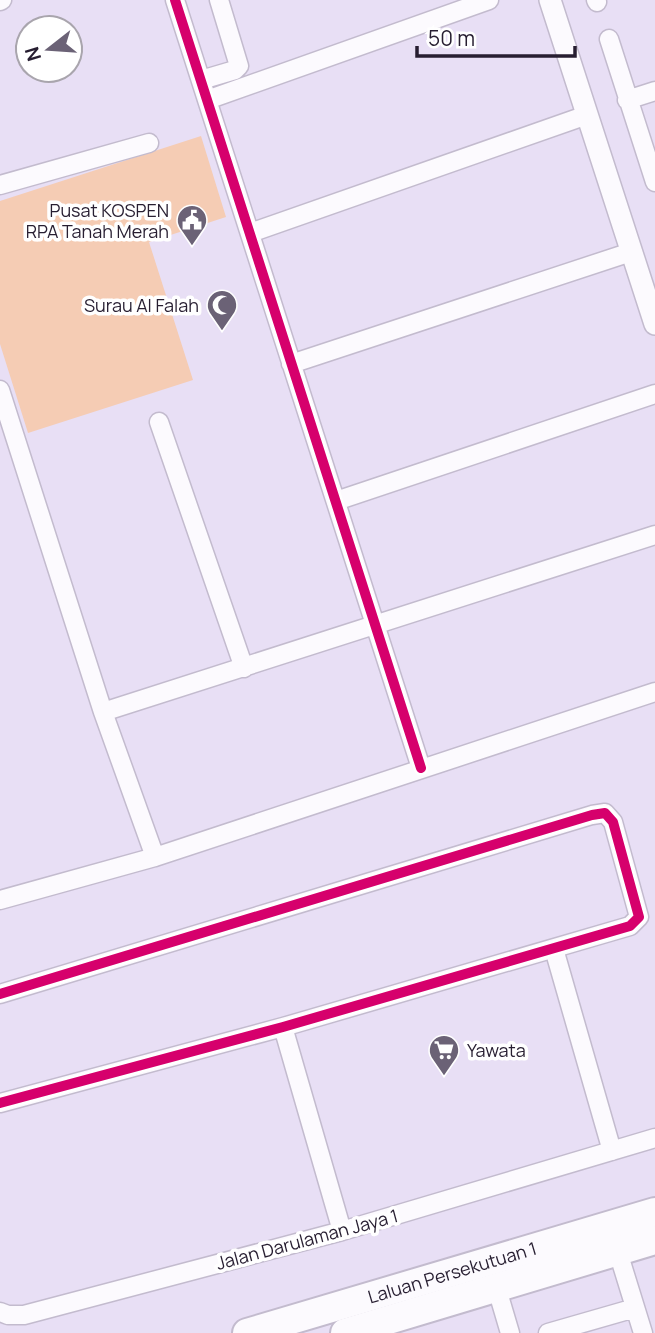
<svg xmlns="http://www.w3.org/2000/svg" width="655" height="1333" font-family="Manrope,sans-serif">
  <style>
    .green { fill: #f5ccb4 }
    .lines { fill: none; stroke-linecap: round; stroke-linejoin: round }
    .minor-casing { stroke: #c3bbce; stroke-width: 21 }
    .tertiary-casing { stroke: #c3bbce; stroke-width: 24 }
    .trunk-casing { stroke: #c3bbce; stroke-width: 32 }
    .minor { stroke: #fcfafe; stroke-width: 18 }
    .tertiary { stroke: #fcfafe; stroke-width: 21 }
    .trunk { stroke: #fcfafe; stroke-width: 28 }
    .cycleway-casing { stroke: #fff; stroke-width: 15 }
    .cycleway { stroke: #d6006c; stroke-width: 10 }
    .labels { text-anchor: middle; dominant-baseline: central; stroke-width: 7; stroke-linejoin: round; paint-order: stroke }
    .poi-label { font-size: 18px; fill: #271e31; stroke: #fff; text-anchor: end }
    .street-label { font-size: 18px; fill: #271e31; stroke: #fff }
  </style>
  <rect width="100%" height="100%" fill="#e8dff5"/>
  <!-- green -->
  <path class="green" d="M 201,136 L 226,217 L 149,242 L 193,380 L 28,433 L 0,344 L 0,201 Z"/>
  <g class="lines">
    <!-- minor casing -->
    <g class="minor-casing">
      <path id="minor" d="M 175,0 L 421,768
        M 596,0 L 597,2
        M 0,1 L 2,0
        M 609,39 L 655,182
        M 201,80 L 235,70 L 239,66 L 219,0
        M 207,100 L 489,0
        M 627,100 L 655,91
        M 0,185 L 149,143
        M 250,233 L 587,115
        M 291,364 L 631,252
        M 0,390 L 103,712 L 155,857
        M 159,422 L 244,668
        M 336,501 L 655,394
        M 103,712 L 655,535
        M 0,900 L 155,857 L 655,692
        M 554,949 L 612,1151
        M 0,994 L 592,815 L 605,813 L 613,822 L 639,917 L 630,926 L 283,1027 L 0,1103
        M 283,1027 L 342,1231
        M 618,1252 L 643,1333
        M 497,1289 L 510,1333
        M 0,1312 L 8,1315 L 24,1315 L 342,1231 L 655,1138
        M 548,1333 L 635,1308"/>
    </g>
    <!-- tertiary casing -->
    <g class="tertiary-casing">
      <path id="tertiary" d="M 550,0 L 655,324"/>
    </g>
    <!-- trunk casing -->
    <g class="trunk-casing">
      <g id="trunk">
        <path id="s1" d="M 247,1333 L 655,1212"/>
        <path d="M 345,1333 L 655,1240"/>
      </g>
    </g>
    <!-- minor -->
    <use href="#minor" class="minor"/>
    <!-- tertiary -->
    <use href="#tertiary" class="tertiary"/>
    <!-- trunk -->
    <use href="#trunk" class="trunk"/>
    <!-- cycleway casing -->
    <g class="cycleway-casing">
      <path id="cycleway" d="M 175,0 L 421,768
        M 0,994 L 592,815 L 605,813 L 613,822 L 639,917 L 630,926 L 283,1027 L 0,1103"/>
    </g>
    <!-- cycleway -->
    <use href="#cycleway" class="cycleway"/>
  </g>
  <!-- icons -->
  <defs>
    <g id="civic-pin" transform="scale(1.575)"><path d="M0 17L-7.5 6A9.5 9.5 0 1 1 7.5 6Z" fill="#6b6276" stroke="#fff"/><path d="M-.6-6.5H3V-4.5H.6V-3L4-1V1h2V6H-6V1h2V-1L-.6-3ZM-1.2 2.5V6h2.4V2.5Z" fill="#fff"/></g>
    <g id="mosque-pin" transform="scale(1.575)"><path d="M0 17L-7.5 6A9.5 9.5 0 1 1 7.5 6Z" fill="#6b6276" stroke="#fff"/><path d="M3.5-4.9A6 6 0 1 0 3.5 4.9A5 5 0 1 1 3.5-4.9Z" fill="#fff"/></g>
    <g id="supermarket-pin" transform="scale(1.575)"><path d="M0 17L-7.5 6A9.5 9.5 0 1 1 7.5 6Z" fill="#6b6276" stroke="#fff"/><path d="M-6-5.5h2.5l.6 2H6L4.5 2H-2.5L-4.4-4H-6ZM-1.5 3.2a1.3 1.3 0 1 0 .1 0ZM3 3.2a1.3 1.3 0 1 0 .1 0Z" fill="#fff"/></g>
  </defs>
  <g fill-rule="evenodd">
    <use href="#civic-pin" x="192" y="220"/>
    <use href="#mosque-pin" x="222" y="305"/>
    <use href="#supermarket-pin" x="444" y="1050"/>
  </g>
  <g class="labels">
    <!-- poi labels -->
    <g class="poi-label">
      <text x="169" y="210">Pusat KOSPEN<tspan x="169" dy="21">RPA Tanah Merah</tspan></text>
      <text x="199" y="305">Surau Al Falah</text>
      <text x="467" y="1050" text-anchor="start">Yawata</text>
    </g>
    <!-- street labels -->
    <g class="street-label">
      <text transform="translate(307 1239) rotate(-15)">Jalan Darulaman Jaya 1</text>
      <text stroke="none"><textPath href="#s1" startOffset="214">Laluan Persekutuan 1</textPath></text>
    </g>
  </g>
  <!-- north arrow -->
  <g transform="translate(49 49) rotate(253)"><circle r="33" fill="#ffffff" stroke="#a9a5ad" stroke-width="2"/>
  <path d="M0-5L12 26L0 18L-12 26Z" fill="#6b6276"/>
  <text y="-10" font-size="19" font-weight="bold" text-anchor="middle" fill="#271e31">N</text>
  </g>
  <!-- scale -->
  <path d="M417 46v10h158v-10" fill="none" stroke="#271e31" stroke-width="3.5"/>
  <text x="428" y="46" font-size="21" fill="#271e31" stroke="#ffffff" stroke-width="5" paint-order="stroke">50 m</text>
</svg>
